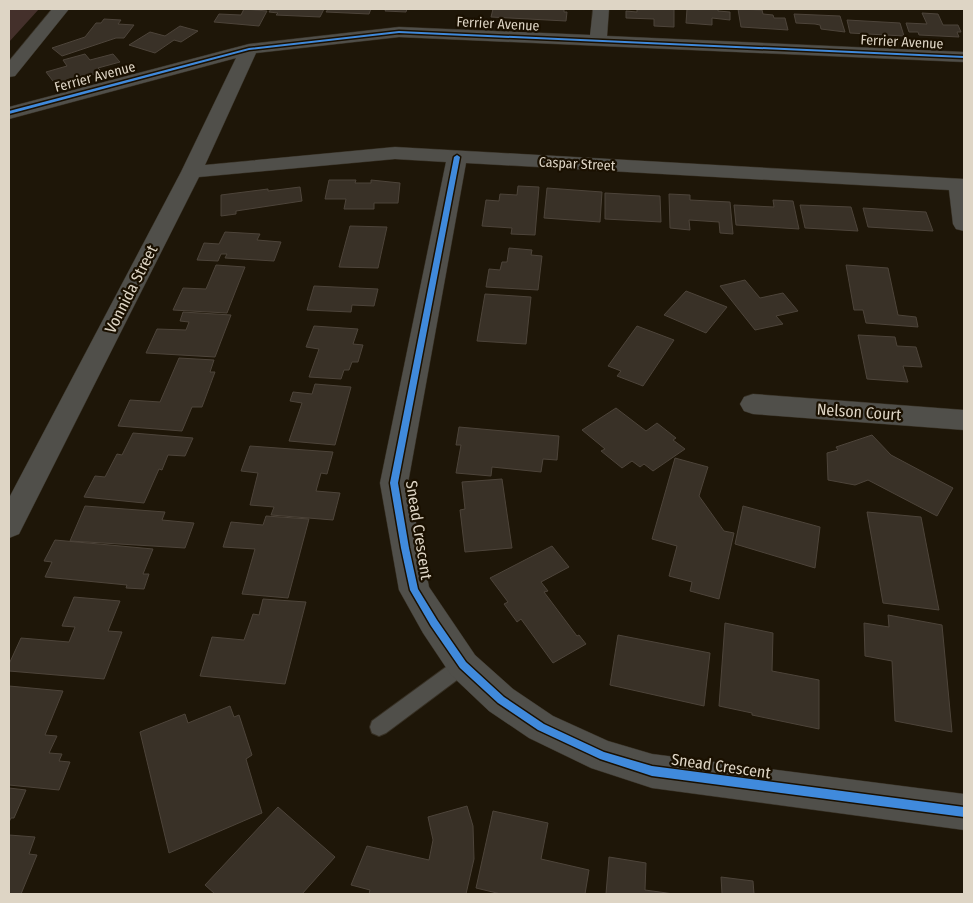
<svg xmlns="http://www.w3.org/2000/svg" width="973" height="903" font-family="'Fira Sans Condensed',sans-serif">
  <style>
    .green { fill: #44302b }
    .building { fill: #393127; stroke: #4d443a }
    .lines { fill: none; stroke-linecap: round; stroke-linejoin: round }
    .lane-casing { stroke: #373024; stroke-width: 2 }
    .street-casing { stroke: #373024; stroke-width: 1 }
    .lane { fill: #504f4a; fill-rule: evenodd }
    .street { fill: #504f4a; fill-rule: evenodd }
    .cycleway-casing { stroke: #1a1000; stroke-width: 3 }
    .cycleway { fill: #408adc; fill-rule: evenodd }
    .labels { text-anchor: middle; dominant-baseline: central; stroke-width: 4.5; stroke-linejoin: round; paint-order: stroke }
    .far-street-label { font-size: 14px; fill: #ded5c5; stroke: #1a1000 }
    .street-label { font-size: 16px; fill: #ded5c5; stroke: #1a1000 }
  </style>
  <rect width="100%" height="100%" fill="#1e1608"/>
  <!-- green -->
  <path class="green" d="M 9,9 L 39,9 L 9,42 Z"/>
  <!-- building -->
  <path class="building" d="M 244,9 L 267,11 L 259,26 L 214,22 L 219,14 L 241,15 Z
    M 271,9 L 324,9 L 320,17 L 276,15 L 278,13 L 269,12 Z
    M 328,9 L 371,9 L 369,14 L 326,12 Z
    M 386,9 L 424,9 L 407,9 L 406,12 L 385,11 Z
    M 493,9 L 564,9 L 564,12 L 567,12 L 566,21 L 491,17 Z
    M 637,9 L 674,9 L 674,27 L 654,26 L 654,19 L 626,18 L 626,11 L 637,12 Z
    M 687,9 L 718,9 L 718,11 L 730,12 L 730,20 L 712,18 L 712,25 L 686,23 Z
    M 738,9 L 762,10 L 763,14 L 773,15 L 774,18 L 785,18 L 788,30 L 741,27 Z
    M 922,13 L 938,14 L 943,25 L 958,25 L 961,32 L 957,32 L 959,37 L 919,35 L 918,32 L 909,32 L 906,23 L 927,24 Z
    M 794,14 L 840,16 L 845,32 L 821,29 L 820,25 L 815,24 L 796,23 Z
    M 104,19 L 121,20 L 118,24 L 134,25 L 124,38 L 116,38 L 62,56 L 52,48 L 85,37 L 96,23 L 101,23 Z
    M 847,20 L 900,23 L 904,36 L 850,33 Z
    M 180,26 L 198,31 L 181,42 L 174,40 L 155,53 L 129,45 L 150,32 L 165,36 Z
    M 85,54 L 90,60 L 113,54 L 120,62 L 98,68 L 102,72 L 56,85 L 46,72 L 67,66 L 63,60 Z
    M 329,180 L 356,180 L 355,183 L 371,183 L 371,180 L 400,183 L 398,203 L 374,203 L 374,209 L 344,209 L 346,199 L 325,199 Z
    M 518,186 L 539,187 L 535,235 L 511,234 L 512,228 L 482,226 L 486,200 L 499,201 L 500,194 L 517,195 Z
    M 300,187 L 302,201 L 236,211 L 236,214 L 221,216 L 221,195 L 268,189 L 268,191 Z
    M 547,188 L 602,192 L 600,222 L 544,218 Z
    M 605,193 L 660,196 L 661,222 L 605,219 Z
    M 669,194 L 690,195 L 690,200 L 730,202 L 733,234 L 720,233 L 719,222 L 689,220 L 690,230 L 670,228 Z
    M 773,200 L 793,201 L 799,229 L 736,225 L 734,205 L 774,207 Z
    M 800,205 L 851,207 L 858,231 L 805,228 Z
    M 863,208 L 926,212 L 933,231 L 868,227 Z
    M 350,226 L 387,227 L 378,268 L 339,267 Z
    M 225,232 L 260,234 L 257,240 L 281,242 L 274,261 L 225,258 L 227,254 L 221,254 L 218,261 L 197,260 L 204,243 L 219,244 Z
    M 509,248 L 532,250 L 531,255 L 542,256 L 538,290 L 486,287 L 489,269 L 500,270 L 502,262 L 507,262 Z
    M 216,265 L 245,267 L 227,313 L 173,310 L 183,288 L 206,289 Z
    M 846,265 L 888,268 L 898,315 L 916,317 L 918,327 L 866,323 L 863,310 L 854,310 Z
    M 745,280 L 760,298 L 783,293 L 798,311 L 776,316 L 783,324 L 755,330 L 720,286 Z
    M 314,286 L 378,289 L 374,306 L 352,305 L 351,312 L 307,310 Z
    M 686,291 L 727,307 L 706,333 L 664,315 Z
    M 485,294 L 531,297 L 526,344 L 477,341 Z
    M 183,312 L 231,315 L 215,357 L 146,353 L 157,329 L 186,330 L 189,322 L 180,321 Z
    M 314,326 L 358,329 L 353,344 L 363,345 L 358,362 L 352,362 L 349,370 L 344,370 L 341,379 L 309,377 L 319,349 L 306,347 Z
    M 637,326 L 674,340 L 643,386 L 617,376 L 621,371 L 608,366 Z
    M 858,335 L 895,337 L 897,346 L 916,347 L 922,367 L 903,366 L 908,382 L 867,379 Z
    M 179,358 L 214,360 L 210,372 L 215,372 L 202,407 L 192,407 L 182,431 L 118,426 L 130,400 L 160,402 Z
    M 315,384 L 351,387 L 335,445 L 289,441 L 302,403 L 290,401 L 293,392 L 312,394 Z
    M 616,408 L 646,431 L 657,423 L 676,438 L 673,440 L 685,449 L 653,471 L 644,464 L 640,467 L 632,461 L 622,468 L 601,451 L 605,449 L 582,430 Z
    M 459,427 L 559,436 L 557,460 L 543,459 L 541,472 L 492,467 L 491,476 L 456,473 L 461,445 L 456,445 Z
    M 133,433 L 193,438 L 185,456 L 168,455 L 162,470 L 159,469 L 144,503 L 84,497 L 95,476 L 105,477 L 117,454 L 122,455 Z
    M 872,435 L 891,455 L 953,488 L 937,516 L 868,480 L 855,485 L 828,480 L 827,453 L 838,450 L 836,447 Z
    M 250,446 L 333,452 L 327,474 L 321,473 L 316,491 L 340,493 L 333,520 L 271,515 L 274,507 L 250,505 L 258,473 L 241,471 Z
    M 675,458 L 708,467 L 699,496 L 724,531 L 734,533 L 719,599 L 690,591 L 692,582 L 669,576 L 677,546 L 652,539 Z
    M 502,479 L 512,548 L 465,552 L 460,510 L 465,509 L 462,482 Z
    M 85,506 L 165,512 L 162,520 L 194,523 L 185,548 L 70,541 Z
    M 743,506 L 820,527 L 815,568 L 735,544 Z
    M 867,512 L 921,517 L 939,610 L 883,603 Z
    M 266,516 L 309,519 L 288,598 L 242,594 L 255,549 L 223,547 L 231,522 L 263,525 Z
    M 55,540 L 153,549 L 143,574 L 149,574 L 144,589 L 126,588 L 127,585 L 45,577 L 52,562 L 44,561 Z
    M 552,546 L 569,567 L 541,582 L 548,591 L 544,592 L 577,636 L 579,635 L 586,644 L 553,663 L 521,619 L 517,622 L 504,604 L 508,602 L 490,578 Z
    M 74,597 L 120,601 L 108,631 L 122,632 L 104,679 L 9,671 L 9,664 L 21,638 L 69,642 L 75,627 L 62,626 Z
    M 263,599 L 306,602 L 285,684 L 200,676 L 212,637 L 244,640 L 253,614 L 259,615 Z
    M 888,615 L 942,625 L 952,732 L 895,721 L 892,661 L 865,656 L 864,623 L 889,627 Z
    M 725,623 L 773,633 L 772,671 L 819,680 L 819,729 L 752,715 L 752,713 L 719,706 Z
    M 618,635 L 710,653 L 704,706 L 610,685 Z
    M 9,686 L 63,691 L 45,735 L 57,736 L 49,753 L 62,754 L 59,761 L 70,762 L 59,790 L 9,785 Z
    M 230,706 L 234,717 L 239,715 L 252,755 L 246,759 L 262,813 L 169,853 L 140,732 L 185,714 L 188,723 Z
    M 9,788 L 26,790 L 14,818 L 11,818 L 9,822 Z
    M 467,806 L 473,826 L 474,859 L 466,894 L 369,894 L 370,890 L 351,885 L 367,846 L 429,860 L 433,840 L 428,817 Z
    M 278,807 L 335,857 L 302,894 L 215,894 L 205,885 Z
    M 493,811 L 548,823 L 541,859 L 589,870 L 585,894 L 501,894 L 476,888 Z
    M 9,835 L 35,837 L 29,854 L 37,855 L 21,894 L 9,894 Z
    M 609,857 L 646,863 L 645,890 L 674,894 L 606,894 Z
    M 721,877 L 753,881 L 754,894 L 722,894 Z"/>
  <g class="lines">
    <!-- lane casing -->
    <g class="lane-casing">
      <path id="lane" d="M 463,657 L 469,659 L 472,665 L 469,671 L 386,733 L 379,736 L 372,733 L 370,727 L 372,721 L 457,659 Z"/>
    </g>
    <!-- street casing -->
    <g class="street-casing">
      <path id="street" d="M 52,9 L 69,9 L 15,76 L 9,77 L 9,61 Z
        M 593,9 L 609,9 L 607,36 L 964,52 L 964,62 L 399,37 L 256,53 L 205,165 L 395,147 L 964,179 L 964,231 L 956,229 L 953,224 L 949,190 L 466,163 L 408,483 L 429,587 L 475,655 L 513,689 L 553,716 L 608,741 L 652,754 L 964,794 L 964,830 L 652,788 L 591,768 L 529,738 L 489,711 L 451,675 L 423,633 L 399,590 L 380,483 L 446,162 L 395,159 L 199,177 L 19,534 L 9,538 L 9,498 L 181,172 L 236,58 L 9,119 L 9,107 L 249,44 L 399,27 L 590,35 Z
        M 753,394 L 964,410 L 964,430 L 753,414 L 744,411 L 740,404 L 744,397 Z"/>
    </g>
    <!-- lane -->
    <use href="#lane" class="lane"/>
    <!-- street -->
    <use href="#street" class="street"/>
    <!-- cycleway casing -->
    <g class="cycleway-casing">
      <path id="cycleway" d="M 399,31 L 964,56 L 964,58 L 399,33 L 249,50 L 9,114 L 9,111 L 249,48 Z
        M 457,155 L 460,157 L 398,483 L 409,548 L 418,589 L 437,620 L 466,662 L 504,697 L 544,724 L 604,752 L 652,766 L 964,807 L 964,817 L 652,776 L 600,759 L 538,730 L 498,703 L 460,668 L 431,626 L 410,590 L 401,548 L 390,483 L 454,157 Z"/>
    </g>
    <!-- cycleway -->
    <use href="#cycleway" class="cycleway"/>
  </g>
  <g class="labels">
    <!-- far-street labels -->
    <g class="far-street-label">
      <text transform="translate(498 24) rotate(3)">Ferrier Avenue</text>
      <text transform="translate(902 42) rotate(3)">Ferrier Avenue</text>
      <text transform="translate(95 77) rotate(-15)">Ferrier Avenue</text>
      <text transform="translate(577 164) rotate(3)">Caspar Street</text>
    </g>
    <!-- street labels -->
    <g class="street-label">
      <text transform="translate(131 289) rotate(-63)">Vonnida Street</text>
      <text transform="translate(859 412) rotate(4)">Nelson Court</text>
      <text transform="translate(419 530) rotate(81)">Snead Crescent</text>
      <text transform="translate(721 766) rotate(8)">Snead Crescent</text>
    </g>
  </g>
  <!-- border -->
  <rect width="973" height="903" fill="none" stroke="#ded5c5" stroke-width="20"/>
</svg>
